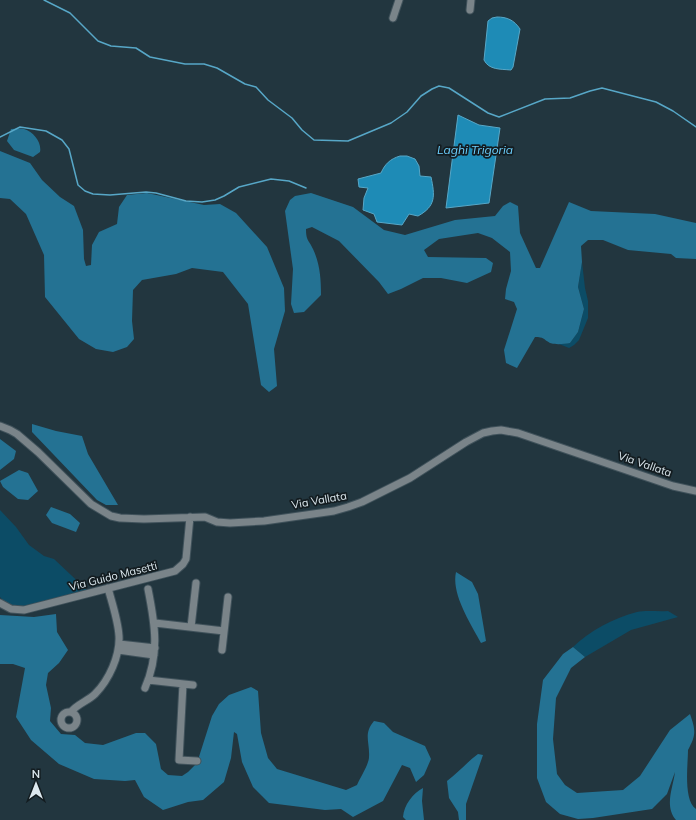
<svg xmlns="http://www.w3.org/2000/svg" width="696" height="820" font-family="Mulish,sans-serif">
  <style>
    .green { fill: #0c4c66 }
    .forest { fill: #247293 }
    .water { fill: #1e8bb6; stroke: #57a7c7 }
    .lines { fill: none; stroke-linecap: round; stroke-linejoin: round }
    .stream { stroke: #57a7c7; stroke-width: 1.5 }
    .minor-casing { stroke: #40525b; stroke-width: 9 }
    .minor { stroke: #7a8489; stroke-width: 7 }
    .labels { text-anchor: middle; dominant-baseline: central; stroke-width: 3.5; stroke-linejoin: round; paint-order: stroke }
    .street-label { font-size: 11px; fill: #dce8ee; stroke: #131c20 }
    .water-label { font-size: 12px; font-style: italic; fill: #6ccffd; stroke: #131c20 }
  </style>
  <rect width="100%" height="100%" fill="#22363f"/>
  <!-- green -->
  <path class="green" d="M 582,262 L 585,288 L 588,301 L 588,318 L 579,340 L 574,345 L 569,348 L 559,344 L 570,343 L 578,332 L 584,309 L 578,287 Z
    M 0,510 L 16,527 L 29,545 L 44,556 L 54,559 L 88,591 L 21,607 C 12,606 6,604 0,597 Z
    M 668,611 L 678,617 L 631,630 L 585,657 L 573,647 C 589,631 614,618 637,612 C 647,610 658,612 668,611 Z"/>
  <!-- forest -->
  <path class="forest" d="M 11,129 C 15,129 20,128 24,129 C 34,132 42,143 40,152 L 33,157 L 14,150 L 7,141 Z
    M 0,151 L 30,163 L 42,180 L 60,197 L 74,206 L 83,230 L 84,259 L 86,266 L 91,265 L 92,245 L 99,232 L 117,224 L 119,207 L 127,195 L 147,193 L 204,205 L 220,204 L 236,213 L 267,247 L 284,288 L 285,311 L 274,349 L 277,386 L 269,392 L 261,385 L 248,304 L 223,272 L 192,268 L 176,274 L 142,280 L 133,290 L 132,321 L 134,339 L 127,347 L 113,352 L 96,349 L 79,339 L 45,297 L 44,255 L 26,214 L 10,199 L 0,198 Z
    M 311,193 L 353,207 L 384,230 L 405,235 L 455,220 L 495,216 L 503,206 L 510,202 L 518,206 L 520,233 L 536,268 L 540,268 L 569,202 L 591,211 L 655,214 L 696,223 L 696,259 L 676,258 L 671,254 L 628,250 L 603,240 L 588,240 L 581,246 L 582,262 L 578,287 L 584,309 L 578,332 L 570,343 C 564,344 556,345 550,343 C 543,339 544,337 535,337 L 517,368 L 506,363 L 504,350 L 517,309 L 514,302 L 505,299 L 506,289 L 511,271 L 510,252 L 492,238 L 478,233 L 439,239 L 424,250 L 428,257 L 486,258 L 493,263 L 491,272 L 467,283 L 441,278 L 423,278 L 401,289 L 388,294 L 379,282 L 339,241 L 312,227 L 306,229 C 306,241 309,240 313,249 C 320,264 321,279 321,295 L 304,312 L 294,313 L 291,304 L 293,269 L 285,211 L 290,200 L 295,196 Z
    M 32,424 L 56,431 L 82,436 L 88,454 L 118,505 L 106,505 L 97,500 L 32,432 Z
    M 0,439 L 16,451 L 14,459 L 0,470 Z
    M 19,470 L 28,473 L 38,491 L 28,500 L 18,499 L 3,487 L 0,481 Z
    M 51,507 L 70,514 L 80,523 L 76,532 L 52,523 L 46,515 Z
    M 456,572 L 472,582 L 478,594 L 486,641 L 481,643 C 471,624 451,594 456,572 Z
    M 56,614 L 57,632 L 68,650 L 59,663 L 48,673 L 46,685 L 51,708 L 50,721 L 61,734 L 75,735 L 85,743 L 103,745 L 136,733 L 145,733 L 156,744 L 161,769 L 168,775 L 182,776 L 188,772 L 197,763 L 212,716 L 219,704 L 229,695 L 251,687 L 258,691 L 261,733 L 268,758 L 277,769 L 346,790 L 357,785 C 360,778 369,764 369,757 C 370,742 363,734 374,721 L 384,723 L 393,732 L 425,746 L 431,759 L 424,775 L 416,782 L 410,768 L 402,765 L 383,801 L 353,817 L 341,809 L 325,810 L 269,803 L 253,787 L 242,762 L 237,734 L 234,732 L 231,758 L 224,782 L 203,800 L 188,802 L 163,810 L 144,797 L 135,780 L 125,781 L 94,779 L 59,764 L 31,740 L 16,717 L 25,668 L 13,664 L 0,664 L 0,615 L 34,617 Z
    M 573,647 L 585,657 L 571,668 L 556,698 L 553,739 L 557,774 L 565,785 L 577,793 L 623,790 L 640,776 L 670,730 L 690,714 C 696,731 696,735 688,750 C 688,764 683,800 696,809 L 696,820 L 676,820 C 664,806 673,788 675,772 L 667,794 L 652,809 L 593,818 L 578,819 L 560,814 L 546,802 L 537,778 L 537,724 L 543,680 L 563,654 Z
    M 478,754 L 483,755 L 466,804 L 466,820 L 459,820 L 458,812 L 449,798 L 447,781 C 458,773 467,762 478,754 Z
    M 423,788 L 422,801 L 424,820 L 406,820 L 403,817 C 404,805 413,793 423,788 Z"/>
  <!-- water -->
  <path class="water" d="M 497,17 C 507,17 514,20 520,29 L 513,67 L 511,70 C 500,69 489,70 484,60 L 488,21 L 492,18 Z
    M 458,115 L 479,125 L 500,128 L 489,203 L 446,208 Z
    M 400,156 L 407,156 L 415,159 L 419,166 L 420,176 L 431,177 C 435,196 436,206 418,216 L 409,214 L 402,225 L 377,222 L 374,214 L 363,210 L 364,198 L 368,188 L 359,187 L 358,179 L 381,173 C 385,164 390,159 400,156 Z"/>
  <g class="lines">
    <!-- stream -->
    <path class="stream" d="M 44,0 L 70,13 L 98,41 L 111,46 L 136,48 L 150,57 L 185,64 L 204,64 L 217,68 L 245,84 L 256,87 L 268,100 L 292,118 L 302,130 L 314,140 L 348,141 L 391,123 L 407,112 L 421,96 L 432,89 L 439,86 L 449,88 L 488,113 L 499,117 L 545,99 L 570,98 L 590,91 L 602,88 L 656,102 L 673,111 L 696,127
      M 0,137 L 20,127 L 46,131 L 62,140 L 69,149 L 78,185 L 85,191 L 93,194 L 110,195 L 146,192 L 156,193 L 186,201 L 202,202 L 215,200 L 224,196 L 239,187 L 271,179 L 289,181 L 306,188"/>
    <!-- minor casing -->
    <g class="minor-casing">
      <path id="minor" d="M 470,10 L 471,0
        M 393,18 L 399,0
        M 0,426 L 10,430 L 17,434 L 38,452 L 91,504 L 111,516 L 120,518 L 144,519 L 205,517 L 217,522 L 230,523 L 264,521 L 334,511 L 348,507 L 362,502 L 410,478 L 466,442 L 483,433 L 492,431 L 501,430 L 518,433 L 673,486 L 696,491
        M 0,603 L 11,609 L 24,610 L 175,571 L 183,564 L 186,559 L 190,517
        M 155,623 L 224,631
        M 191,627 L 196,583
        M 119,644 L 155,648
        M 118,650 L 154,655
        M 222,650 L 228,597
        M 148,680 L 193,685
        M 183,684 L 179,760 L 197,761
        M 145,688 C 160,654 155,624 148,589
        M 71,712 C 77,704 88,701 95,694 C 109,680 120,656 119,636 C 118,620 112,603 108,588
        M61 720a8 8 0 1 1 16 0a8 8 0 1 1-16 0Z"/>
    </g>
    <!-- minor -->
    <use href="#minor" class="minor"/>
  </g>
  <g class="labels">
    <!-- street labels -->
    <g class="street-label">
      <text transform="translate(645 464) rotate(19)">Via Vallata</text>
      <text transform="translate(319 500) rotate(-10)">Via Vallata</text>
      <text transform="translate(113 576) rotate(-14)">Via Guido Masetti</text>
    </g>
    <!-- water labels -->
    <g class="water-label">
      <text x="475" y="149">Laghi Trigoria</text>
    </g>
  </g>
  <!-- north arrow -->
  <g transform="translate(36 784)" stroke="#131c20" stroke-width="3" paint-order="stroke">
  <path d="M0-3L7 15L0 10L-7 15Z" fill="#dce8ee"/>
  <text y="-6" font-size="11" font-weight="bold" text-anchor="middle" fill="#dce8ee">N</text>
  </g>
</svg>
